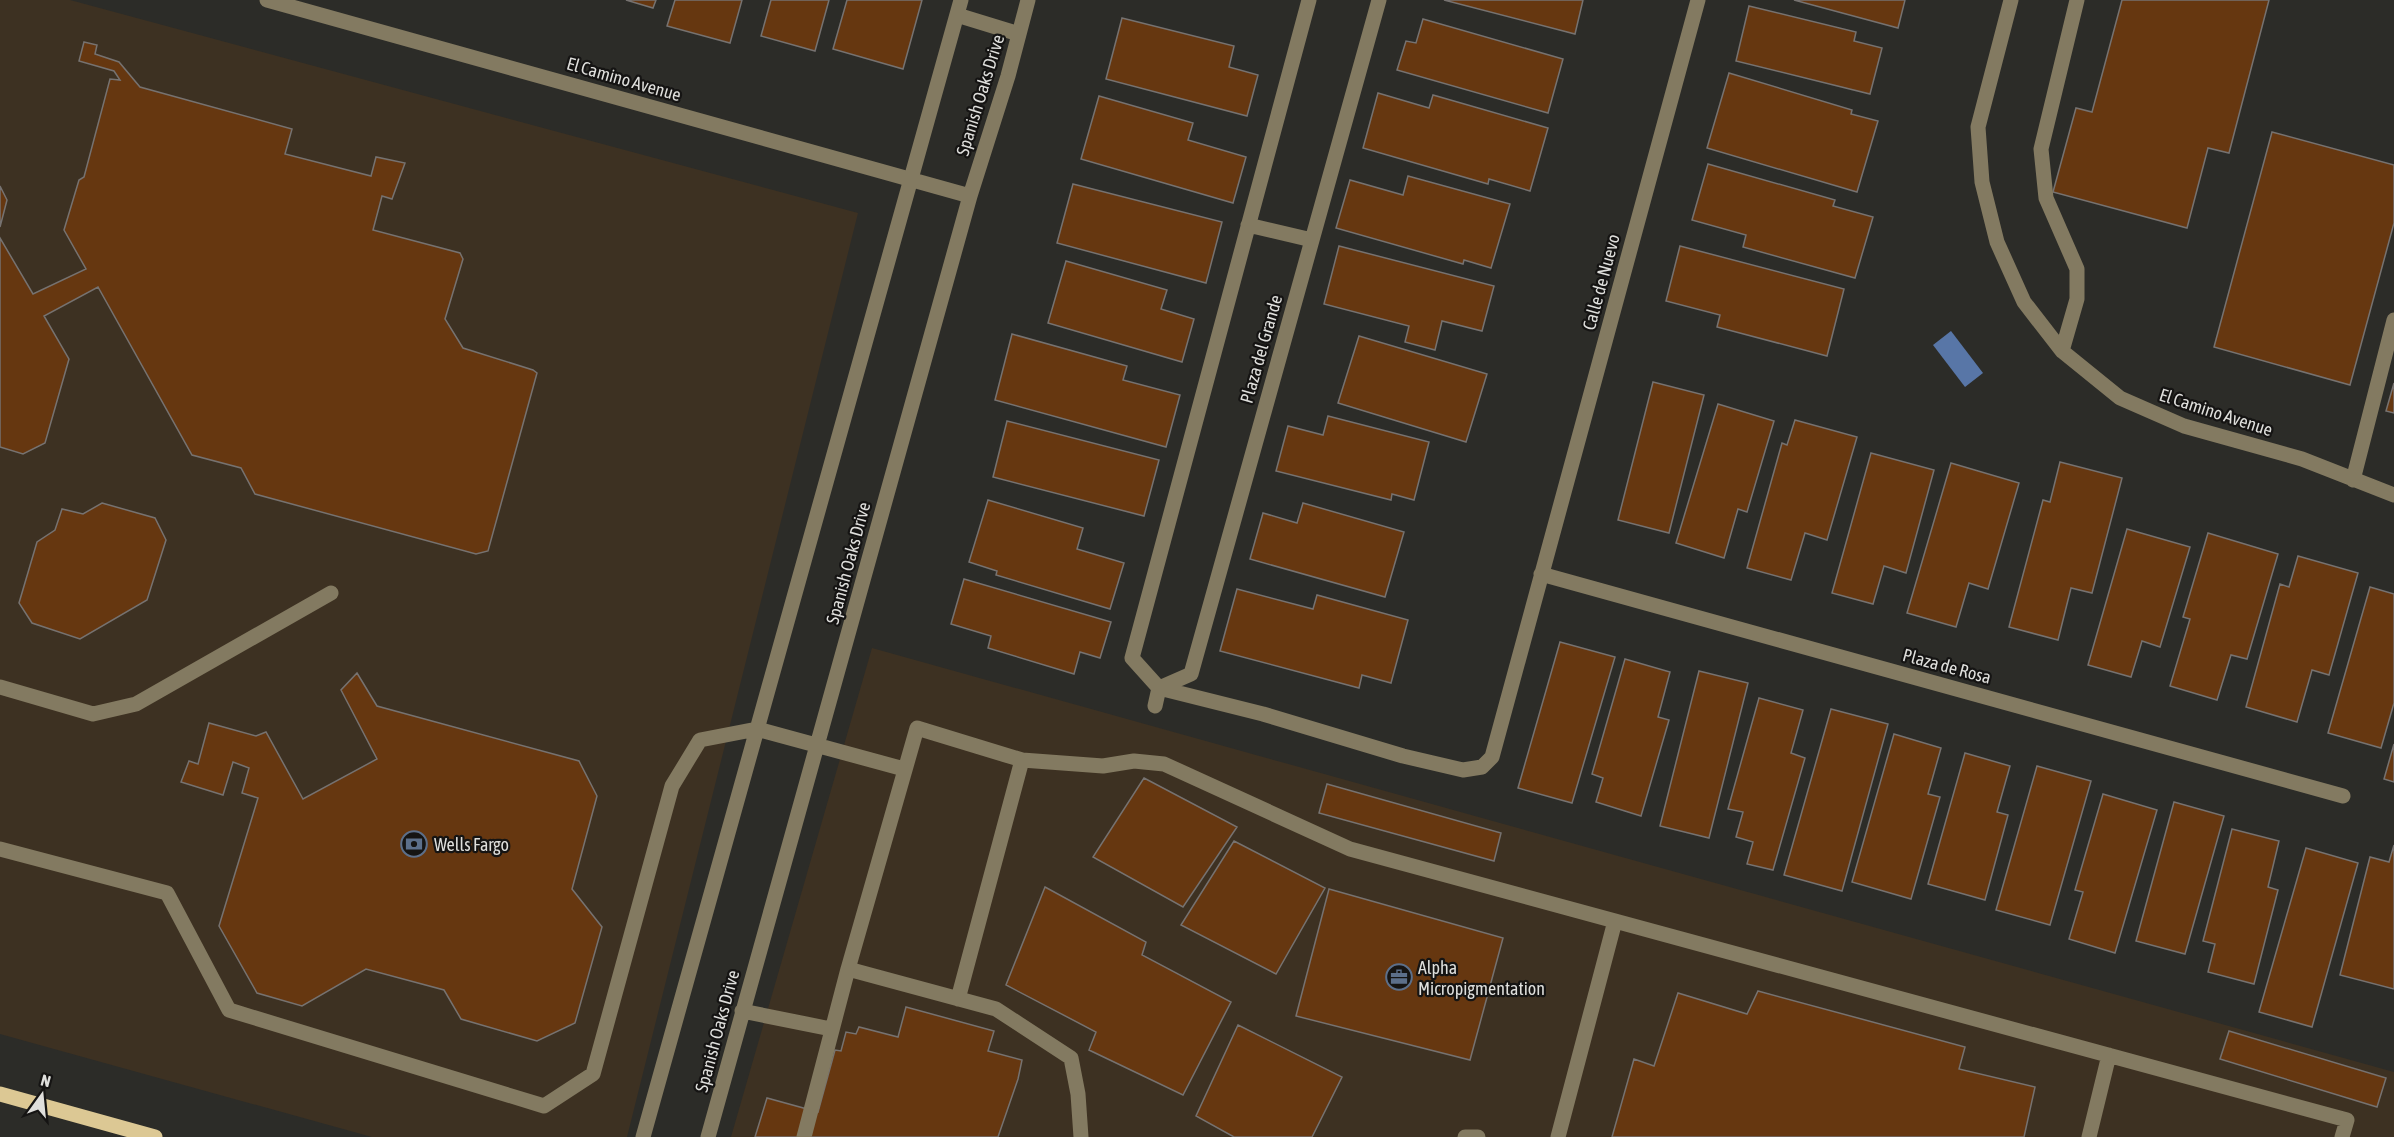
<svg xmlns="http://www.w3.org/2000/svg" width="2394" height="1137" font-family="'Asap Condensed',sans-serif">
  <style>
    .commercial { fill: #3d3122 }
    .water { fill: #5876a7 }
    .building { fill: #663710; stroke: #767270; stroke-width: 1.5 }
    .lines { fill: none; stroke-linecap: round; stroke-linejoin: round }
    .minor { stroke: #837a61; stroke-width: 15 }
    .major { stroke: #dcc894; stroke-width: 15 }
    .labels { text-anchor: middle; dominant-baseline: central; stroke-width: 4.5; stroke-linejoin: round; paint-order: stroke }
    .street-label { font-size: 18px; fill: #dfdfdc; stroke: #151413 }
    .poi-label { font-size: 18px; fill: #dfdfdc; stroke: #151413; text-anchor: start }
  </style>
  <rect width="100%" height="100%" fill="#2c2c28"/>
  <!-- commercial -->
  <path class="commercial" d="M 0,0 L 70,0 L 858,213 L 627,1137 L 372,1137 L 0,1034 Z
    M 872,648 L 2394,1072 L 2394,1137 L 731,1137 Z"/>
  <!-- water -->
  <path class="water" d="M 1951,331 L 1983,373 L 1965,387 L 1933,345 Z"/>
  <!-- building -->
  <path class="building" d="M 626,0 L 656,0 L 653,8 Z
    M 675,0 L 742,0 L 730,43 L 667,26 Z
    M 771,0 L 829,0 L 815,51 L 761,36 Z
    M 847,0 L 922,0 L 903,69 L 833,49 Z
    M 1444,0 L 1583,0 L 1575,34 Z
    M 1794,0 L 1905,0 L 1898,28 Z
    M 2122,0 L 2269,0 L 2229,153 L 2208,148 L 2187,228 L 2053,192 L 2076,108 L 2092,112 Z
    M 1749,6 L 1856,32 L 1854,41 L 1882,48 L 1870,94 L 1736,61 Z
    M 1122,18 L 1234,46 L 1229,67 L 1258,75 L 1247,116 L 1106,79 Z
    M 1423,19 L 1563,59 L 1548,113 L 1397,70 L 1406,41 L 1416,43 Z
    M 84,42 L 97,45 L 95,54 L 119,62 L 140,87 L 292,129 L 285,154 L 371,176 L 376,157 L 405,163 L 392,199 L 382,196 L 373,230 L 460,253 L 463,259 L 445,319 L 463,348 L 533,370 L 537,373 L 488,551 L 476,554 L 255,494 L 241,468 L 192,455 L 98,287 L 44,316 L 69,359 L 45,443 L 23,454 L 0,447 L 0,238 L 33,294 L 86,269 L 64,230 L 79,180 L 84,177 L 110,79 L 120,80 L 114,71 L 79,61 Z
    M 1729,73 L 1852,110 L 1851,114 L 1878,121 L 1857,192 L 1707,148 Z
    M 1378,93 L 1429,108 L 1433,95 L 1548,128 L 1530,191 L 1489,179 L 1488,184 L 1363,148 Z
    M 1099,96 L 1193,123 L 1188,140 L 1246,157 L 1233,203 L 1081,159 Z
    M 2272,132 L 2394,165 L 2394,223 L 2350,385 L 2214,347 Z
    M 1708,164 L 1835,200 L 1833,206 L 1873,217 L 1855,278 L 1743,247 L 1746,235 L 1692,220 Z
    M 1408,176 L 1510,204 L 1491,268 L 1464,260 L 1463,264 L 1336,228 L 1350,180 L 1403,195 Z
    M 1073,184 L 1222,222 L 1206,283 L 1057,243 Z
    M 0,186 L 7,200 L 0,227 Z
    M 1339,246 L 1494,286 L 1482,331 L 1442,321 L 1435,350 L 1405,342 L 1409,326 L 1324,304 Z
    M 1680,246 L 1844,289 L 1827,356 L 1717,327 L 1720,315 L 1666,301 Z
    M 1066,261 L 1167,290 L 1161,309 L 1194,319 L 1182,362 L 1048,323 Z
    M 1012,334 L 1127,366 L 1123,380 L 1180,395 L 1166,447 L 995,400 Z
    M 1359,336 L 1487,374 L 1466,442 L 1338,403 Z
    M 1653,382 L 1704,395 L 1669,533 L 1618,520 Z
    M 2394,383 L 2394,413 L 2386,411 Z
    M 1718,404 L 1774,421 L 1747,512 L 1738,509 L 1724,558 L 1676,543 Z
    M 1328,416 L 1429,442 L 1414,500 L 1392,494 L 1391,500 L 1276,471 L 1288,426 L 1323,435 Z
    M 1795,420 L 1857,437 L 1827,540 L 1805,533 L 1791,580 L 1747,568 L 1782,443 L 1787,445 Z
    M 1007,421 L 1159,460 L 1144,516 L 993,477 Z
    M 1871,453 L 1934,470 L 1906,573 L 1884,566 L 1873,604 L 1832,593 Z
    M 2060,462 L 2122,478 L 2092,593 L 2071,588 L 2058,640 L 2009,627 L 2043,500 L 2050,502 Z
    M 1951,463 L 2019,483 L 1988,589 L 1969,583 L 1956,627 L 1907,613 Z
    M 988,500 L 1083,528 L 1077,549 L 1124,563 L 1110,609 L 996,575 L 997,571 L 969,562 Z
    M 102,503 L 155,518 L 166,540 L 147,600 L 80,639 L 32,623 L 19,603 L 37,542 L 55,530 L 62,509 L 83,514 Z
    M 1303,503 L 1404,532 L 1385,597 L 1250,559 L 1263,513 L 1297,523 Z
    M 2127,529 L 2190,547 L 2160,647 L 2142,641 L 2131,677 L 2088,665 Z
    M 2208,533 L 2278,554 L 2247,659 L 2231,655 L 2217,700 L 2170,686 L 2190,619 L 2183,617 Z
    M 2298,556 L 2358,573 L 2329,675 L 2312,670 L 2297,722 L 2246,707 L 2280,584 L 2289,587 Z
    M 964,579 L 1111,622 L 1100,658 L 1080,652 L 1074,674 L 988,648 L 991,636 L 951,624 Z
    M 2370,587 L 2394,594 L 2394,703 L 2381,748 L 2328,733 Z
    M 1237,589 L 1313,609 L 1317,595 L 1408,620 L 1391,683 L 1362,675 L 1359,688 L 1220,651 Z
    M 1560,642 L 1615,657 L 1572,803 L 1518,788 Z
    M 1625,659 L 1670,672 L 1658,717 L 1669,720 L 1641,816 L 1596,802 L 1603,778 L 1592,774 Z
    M 1699,671 L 1748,683 L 1709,838 L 1660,826 Z
    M 357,673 L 377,706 L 579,761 L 597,796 L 572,889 L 602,927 L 575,1023 L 537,1041 L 461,1019 L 444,990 L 366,969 L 302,1006 L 257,993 L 219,926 L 258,798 L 242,793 L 249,768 L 233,762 L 223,795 L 181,782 L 189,761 L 198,764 L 209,723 L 256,736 L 266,732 L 303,799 L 377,759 L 341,690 Z
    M 1759,698 L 1803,710 L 1791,753 L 1805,758 L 1773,870 L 1747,864 L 1753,842 L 1736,837 L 1743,812 L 1728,809 Z
    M 1831,709 L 1888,724 L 1842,891 L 1784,875 Z
    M 1894,734 L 1941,748 L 1928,794 L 1940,797 L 1911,899 L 1852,882 Z
    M 2394,744 L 2394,782 L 2384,779 Z
    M 1965,753 L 2010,766 L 1997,812 L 2008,815 L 1985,900 L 1928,884 Z
    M 2037,766 L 2091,781 L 2050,925 L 1996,910 Z
    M 1144,778 L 1237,827 L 1183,907 L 1093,857 Z
    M 1327,784 L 1501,833 L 1494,861 L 1319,813 Z
    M 2103,794 L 2157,810 L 2115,953 L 2069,939 L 2083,892 L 2075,890 Z
    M 2174,802 L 2224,816 L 2185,954 L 2136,941 Z
    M 2232,829 L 2279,841 L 2268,887 L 2278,890 L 2254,984 L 2208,972 L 2215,944 L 2203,941 Z
    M 1234,841 L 1325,888 L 1276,974 L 1181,925 Z
    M 2394,845 L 2394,989 L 2340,975 L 2370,857 L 2389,862 Z
    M 2306,848 L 2358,863 L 2312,1027 L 2259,1012 Z
    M 1045,887 L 1146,942 L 1142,955 L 1231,1002 L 1183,1095 L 1089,1050 L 1096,1032 L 1006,985 Z
    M 1329,889 L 1503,938 L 1470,1060 L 1296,1016 Z
    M 1758,991 L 1965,1047 L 1959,1069 L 2035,1087 L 2024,1137 L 1612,1137 L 1634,1059 L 1654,1066 L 1678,993 L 1747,1014 Z
    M 906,1007 L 994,1031 L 988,1051 L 1022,1060 L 1018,1079 L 998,1137 L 755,1137 L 767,1098 L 818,1112 L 835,1050 L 841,1051 L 846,1032 L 856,1034 L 859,1027 L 898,1037 Z
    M 1238,1025 L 1342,1077 L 1312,1137 L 1234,1137 L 1196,1116 Z
    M 2229,1031 L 2386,1078 L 2377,1107 L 2220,1059 Z"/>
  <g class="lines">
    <!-- minor -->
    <path class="minor" d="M 267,0 L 970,196
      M 2011,0 L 1978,127 L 1982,182 L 1997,242 L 2024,302 L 2062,351 L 2120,398 L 2184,426 L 2302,459 L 2394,495
      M 957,15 L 1019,34
      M 1248,225 L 1312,240
      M 2062,351 L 2077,299 L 2077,269 L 2046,198 L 2041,149 L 2077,0
      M 2353,480 L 2394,320
      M 1541,574 L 2343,796
      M 0,687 L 93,714 L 136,704 L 331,593
      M 1159,688 L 1263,714 L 1403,756 L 1463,770 L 1482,767 L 1492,757 L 1698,0
      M 1159,688 L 1191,674 L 1379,0
      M 1159,688 L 1132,658 L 1309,0
      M 1155,706 L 1159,688
      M 0,849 L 167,893 L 229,1010 L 544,1106 L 593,1074 L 672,786 L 700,740 L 757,729 L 904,769
      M 848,969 L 996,1009 L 1071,1058 L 1078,1094 L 1081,1137
      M 958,999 L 1022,760
      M 742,1011 L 831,1029
      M 643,1137 L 961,0
      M 708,1137 L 970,196 L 1008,76 L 1028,0
      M 804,1137 L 848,969 L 917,728 L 1022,760 L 1103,766 L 1134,761 L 1164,764 L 1350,849 L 2347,1120 L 2342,1137
      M 1465,1137 L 1478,1137
      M 1558,1137 L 1615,921
      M 2089,1137 L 2109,1055"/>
    <!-- major -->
    <path class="major" d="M 0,1094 L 155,1137"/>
  </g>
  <!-- icons -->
  <defs>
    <g id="bank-ring" transform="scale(1.35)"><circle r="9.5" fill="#151413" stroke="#5c6f8a" stroke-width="1.5"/><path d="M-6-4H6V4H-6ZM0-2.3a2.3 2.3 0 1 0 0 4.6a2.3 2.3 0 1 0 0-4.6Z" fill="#5c6f8a"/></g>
    <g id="office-ring" transform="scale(1.35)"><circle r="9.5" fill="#151413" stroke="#5c6f8a" stroke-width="1.5"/><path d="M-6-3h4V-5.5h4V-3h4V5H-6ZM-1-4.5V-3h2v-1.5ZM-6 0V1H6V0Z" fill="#5c6f8a"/></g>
  </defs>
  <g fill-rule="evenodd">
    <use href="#bank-ring" x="414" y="844"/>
    <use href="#office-ring" x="1399" y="977"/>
  </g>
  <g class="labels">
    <!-- street labels -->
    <g class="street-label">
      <text transform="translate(624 79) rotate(16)">El Camino Avenue</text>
      <text transform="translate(980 95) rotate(-73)">Spanish Oaks Drive</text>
      <text transform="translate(1601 282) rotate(-75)">Calle de Nuevo</text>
      <text transform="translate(1261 349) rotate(-74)">Plaza del Grande</text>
      <text transform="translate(2216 412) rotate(18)">El Camino Avenue</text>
      <text transform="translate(848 563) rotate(-75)">Spanish Oaks Drive</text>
      <text transform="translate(1947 666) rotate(15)">Plaza de Rosa</text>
      <text transform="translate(717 1031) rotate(-75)">Spanish Oaks Drive</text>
    </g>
    <!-- poi labels -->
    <g class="poi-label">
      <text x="434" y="844">Wells Fargo</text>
      <text x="1418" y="967">Alpha<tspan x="1418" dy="21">Micropigmentation</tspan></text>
    </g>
  </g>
  <!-- north arrow -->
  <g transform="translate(42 1095) rotate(15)" stroke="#151413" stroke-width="4.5" paint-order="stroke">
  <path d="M0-4.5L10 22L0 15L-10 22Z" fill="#dfdfdc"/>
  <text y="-9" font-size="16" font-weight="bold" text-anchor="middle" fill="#dfdfdc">N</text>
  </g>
</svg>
